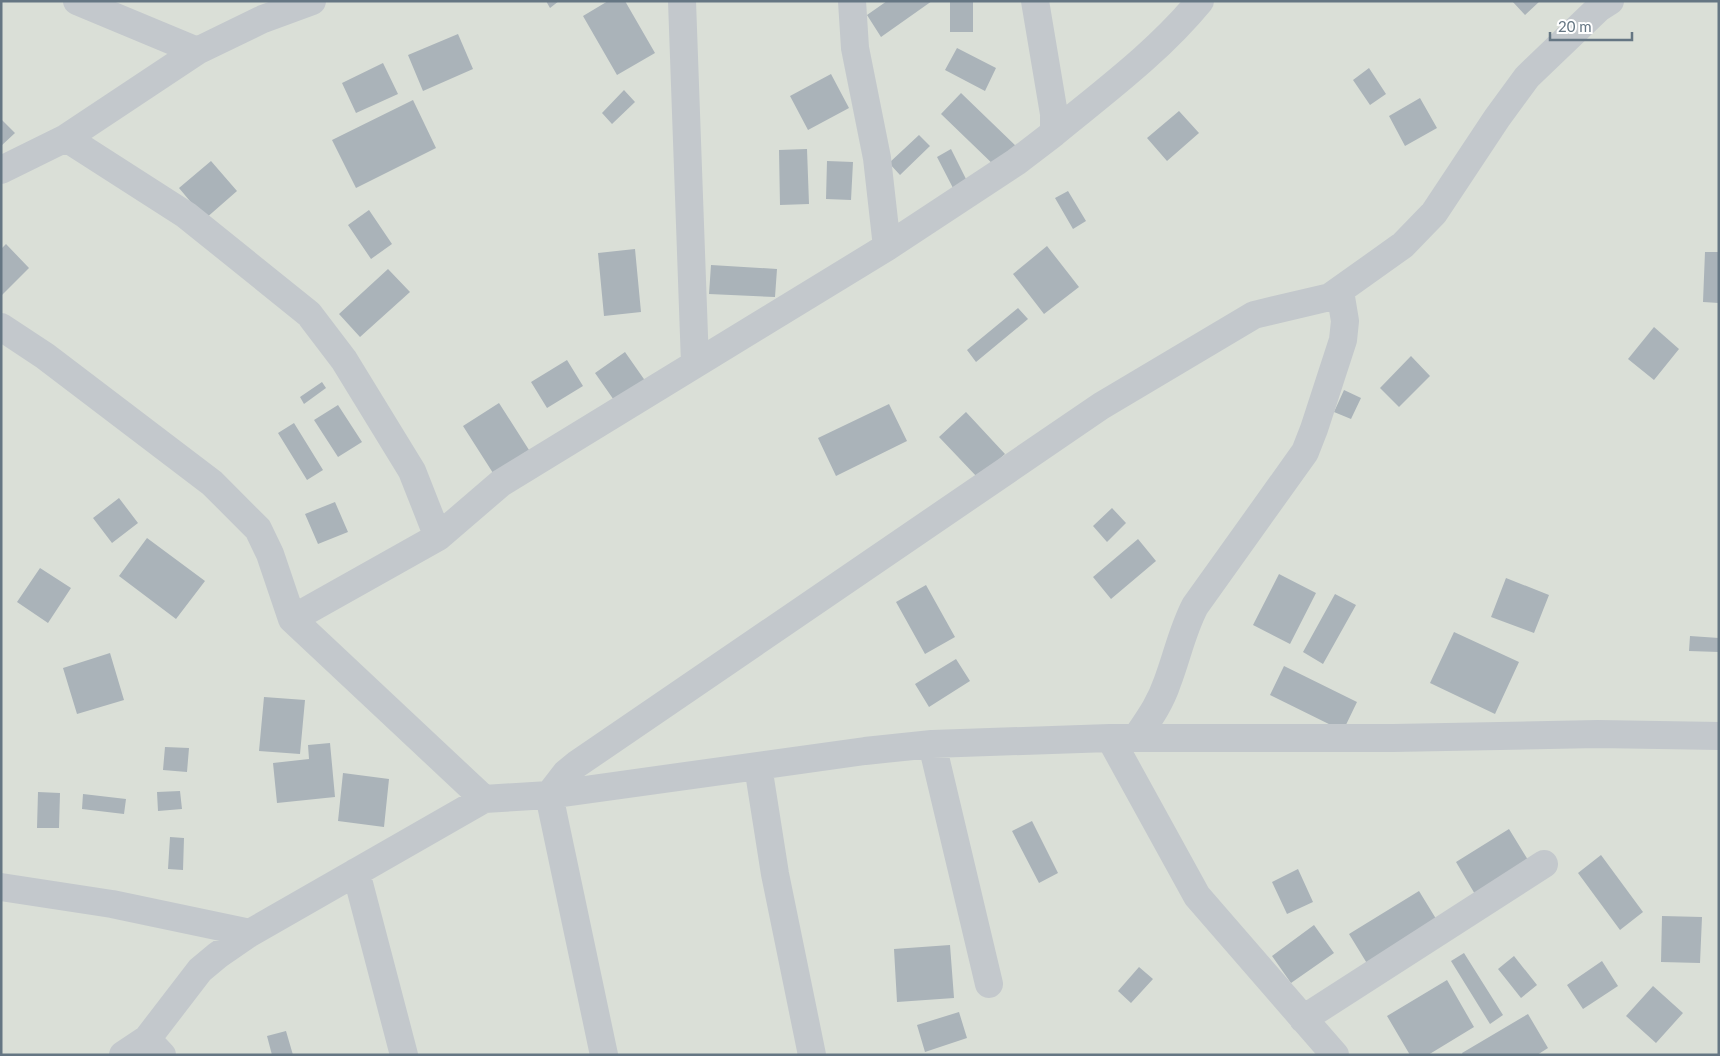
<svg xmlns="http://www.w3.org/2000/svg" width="1720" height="1056" font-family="Lato,sans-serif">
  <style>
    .green { fill: #dadfd7 }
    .building { fill: #aab3b9 }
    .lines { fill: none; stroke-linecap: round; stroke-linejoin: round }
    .minor { stroke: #c3c8cc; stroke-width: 28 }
  </style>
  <rect width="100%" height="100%" fill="#fafaf8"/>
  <!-- green -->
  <path class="green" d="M 1,1 L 1719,1 L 1719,1055 L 1,1055 Z"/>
  <!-- building -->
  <path class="building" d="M 546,1 L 559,1 L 550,8 Z
    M 608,1 L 625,1 L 655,53 L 617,75 L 583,16 Z
    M 887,1 L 932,1 L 881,37 L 867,15 Z
    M 950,1 L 973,1 L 973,32 L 950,32 Z
    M 1512,1 L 1540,1 L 1525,15 Z
    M 458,34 L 473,69 L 423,91 L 408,55 Z
    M 957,48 L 996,68 L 985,91 L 945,70 Z
    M 383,63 L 398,94 L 356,113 L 342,83 Z
    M 1369,68 L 1386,94 L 1370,105 L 1353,80 Z
    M 831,74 L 849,108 L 808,130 L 790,96 Z
    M 624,90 L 635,102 L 612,124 L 602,113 Z
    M 961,93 L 1018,148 L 998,169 L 941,114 Z
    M 1420,98 L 1437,128 L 1405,146 L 1389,116 Z
    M 413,100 L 436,148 L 356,188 L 332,140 Z
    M 1179,111 L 1199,133 L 1167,161 L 1147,138 Z
    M 1,119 L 15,133 L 1,146 Z
    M 919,135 L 930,146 L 900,175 L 889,163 Z
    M 807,149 L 809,204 L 780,205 L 779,150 Z
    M 951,149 L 967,181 L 953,188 L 937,157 Z
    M 211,161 L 237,191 L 205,219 L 179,188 Z
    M 827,161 L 853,162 L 851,200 L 826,199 Z
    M 1068,191 L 1086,221 L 1073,229 L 1055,198 Z
    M 369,210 L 392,244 L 371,259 L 348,225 Z
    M 6,244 L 29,268 L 1,296 L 1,249 Z
    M 1047,246 L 1079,287 L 1044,314 L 1013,274 Z
    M 635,249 L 641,312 L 604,316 L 598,253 Z
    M 1705,252 L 1719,252 L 1719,303 L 1703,302 Z
    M 711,265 L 777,269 L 775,297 L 709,294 Z
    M 388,269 L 410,292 L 360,337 L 339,314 Z
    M 1018,308 L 1028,319 L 976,362 L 967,350 Z
    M 1654,327 L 1679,349 L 1654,380 L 1628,359 Z
    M 625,352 L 646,382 L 616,403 L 595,373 Z
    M 1411,356 L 1430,376 L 1399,407 L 1380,388 Z
    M 567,360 L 583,386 L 547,408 L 531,382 Z
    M 322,382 L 326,388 L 304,404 L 300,397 Z
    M 1344,390 L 1361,398 L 1351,419 L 1334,412 Z
    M 499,403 L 529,450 L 493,473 L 463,426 Z
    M 889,404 L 907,441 L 836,476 L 818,438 Z
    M 338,405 L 362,442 L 338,457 L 314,420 Z
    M 966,412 L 1005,454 L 978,478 L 939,437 Z
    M 294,423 L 323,470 L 307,480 L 278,433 Z
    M 119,498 L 138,523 L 112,543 L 93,518 Z
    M 335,502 L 348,532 L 318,544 L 305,514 Z
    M 1112,508 L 1126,523 L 1107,542 L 1093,526 Z
    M 147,538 L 205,581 L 176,619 L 119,576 Z
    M 1138,539 L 1156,561 L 1111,599 L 1093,577 Z
    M 40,568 L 71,588 L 48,623 L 17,602 Z
    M 1279,574 L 1316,593 L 1290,644 L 1253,625 Z
    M 1506,578 L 1549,595 L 1534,633 L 1491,617 Z
    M 926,585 L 955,637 L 925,654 L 896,602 Z
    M 1335,594 L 1356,605 L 1323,664 L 1303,652 Z
    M 1454,632 L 1519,662 L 1495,714 L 1430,683 Z
    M 1690,636 L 1719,638 L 1719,652 L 1689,651 Z
    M 110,653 L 124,700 L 77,714 L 63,668 Z
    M 956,659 L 970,681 L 929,707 L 915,684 Z
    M 1284,666 L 1357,702 L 1343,731 L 1270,695 Z
    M 264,697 L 305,700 L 300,754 L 259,751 Z
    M 330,743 L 335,797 L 277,803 L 273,763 L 309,759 L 308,745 Z
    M 165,747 L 189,748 L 187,772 L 163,770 Z
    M 343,773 L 389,779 L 384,827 L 338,821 Z
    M 180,791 L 182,809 L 158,811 L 157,792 Z
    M 38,792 L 60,793 L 59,828 L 37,828 Z
    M 83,794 L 126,799 L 124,814 L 82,809 Z
    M 1032,821 L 1058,873 L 1039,883 L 1012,831 Z
    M 1509,829 L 1533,868 L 1479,901 L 1456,862 Z
    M 170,837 L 184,838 L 183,870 L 168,869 Z
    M 1601,855 L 1643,912 L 1620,930 L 1578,873 Z
    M 1298,869 L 1313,902 L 1287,914 L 1272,882 Z
    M 1419,891 L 1438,922 L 1368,965 L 1349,934 Z
    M 1662,916 L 1702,917 L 1700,963 L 1661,962 Z
    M 1314,925 L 1334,953 L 1291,983 L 1272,956 Z
    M 950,945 L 954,998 L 897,1002 L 894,949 Z
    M 1464,953 L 1503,1015 L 1490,1024 L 1451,961 Z
    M 1514,956 L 1537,985 L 1521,998 L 1498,969 Z
    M 1602,961 L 1618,986 L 1583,1009 L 1567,985 Z
    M 1139,967 L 1153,979 L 1131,1003 L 1118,991 Z
    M 1447,980 L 1474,1027 L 1428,1055 L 1410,1055 L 1387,1016 Z
    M 1653,986 L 1683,1013 L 1656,1043 L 1626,1016 Z
    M 959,1012 L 967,1038 L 925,1052 L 917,1025 Z
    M 1528,1014 L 1548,1048 L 1537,1055 L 1463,1055 L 1462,1053 Z
    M 286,1031 L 293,1055 L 272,1055 L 267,1036 Z"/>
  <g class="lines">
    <!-- minor -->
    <path class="minor" d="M 77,1 L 197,51
      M 682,1 L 695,364
      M 852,1 L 855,48 L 877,158 L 887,247
      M 1054,133 C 1105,91 1158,52 1200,1
      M 66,138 L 186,215 L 309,314 L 344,360 L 412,471 L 438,537
      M 1,170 L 66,138 L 197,51 L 263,19 L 312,1
      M 1330,297 L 1403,245 L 1434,213 L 1497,118 L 1527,77 L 1599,8 L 1610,1
      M 1,327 L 45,356 L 212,483 L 258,529 L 270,554 L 292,619 L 484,799 L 549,795 L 865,751 L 932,744 L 1110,738 L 1393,738 L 1598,734 L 1719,736
      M 292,619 L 438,537 L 501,483 L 887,247 L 1016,162 L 1054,133 L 1054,114 L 1035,1
      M 1110,738 L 1197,896 L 1335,1055
      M 932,744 L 989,984
      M 758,766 L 775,874 L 812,1055
      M 356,872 L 404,1055
      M 1,887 L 112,904 L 250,933
      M 1303,1019 L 1544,864
      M 123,1055 L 147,1039
      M 162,1055 L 147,1039 L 200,970 L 218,955 L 250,933 L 484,799
      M 604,1055 L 549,795 L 566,773 L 577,764 L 1101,406 L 1254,315 L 1330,297 L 1341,297 L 1345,321 L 1343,340 L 1314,429 L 1305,452 L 1195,606 C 1182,631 1177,657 1167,683 C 1160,704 1148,720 1136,738"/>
  </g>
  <!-- border -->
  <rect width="1720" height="1056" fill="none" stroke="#657683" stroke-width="5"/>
  <!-- scale -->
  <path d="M1550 32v8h82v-8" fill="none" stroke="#657683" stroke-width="2.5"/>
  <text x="1558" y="32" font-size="15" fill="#657683" stroke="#ffffff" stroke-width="4" paint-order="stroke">20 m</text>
</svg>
